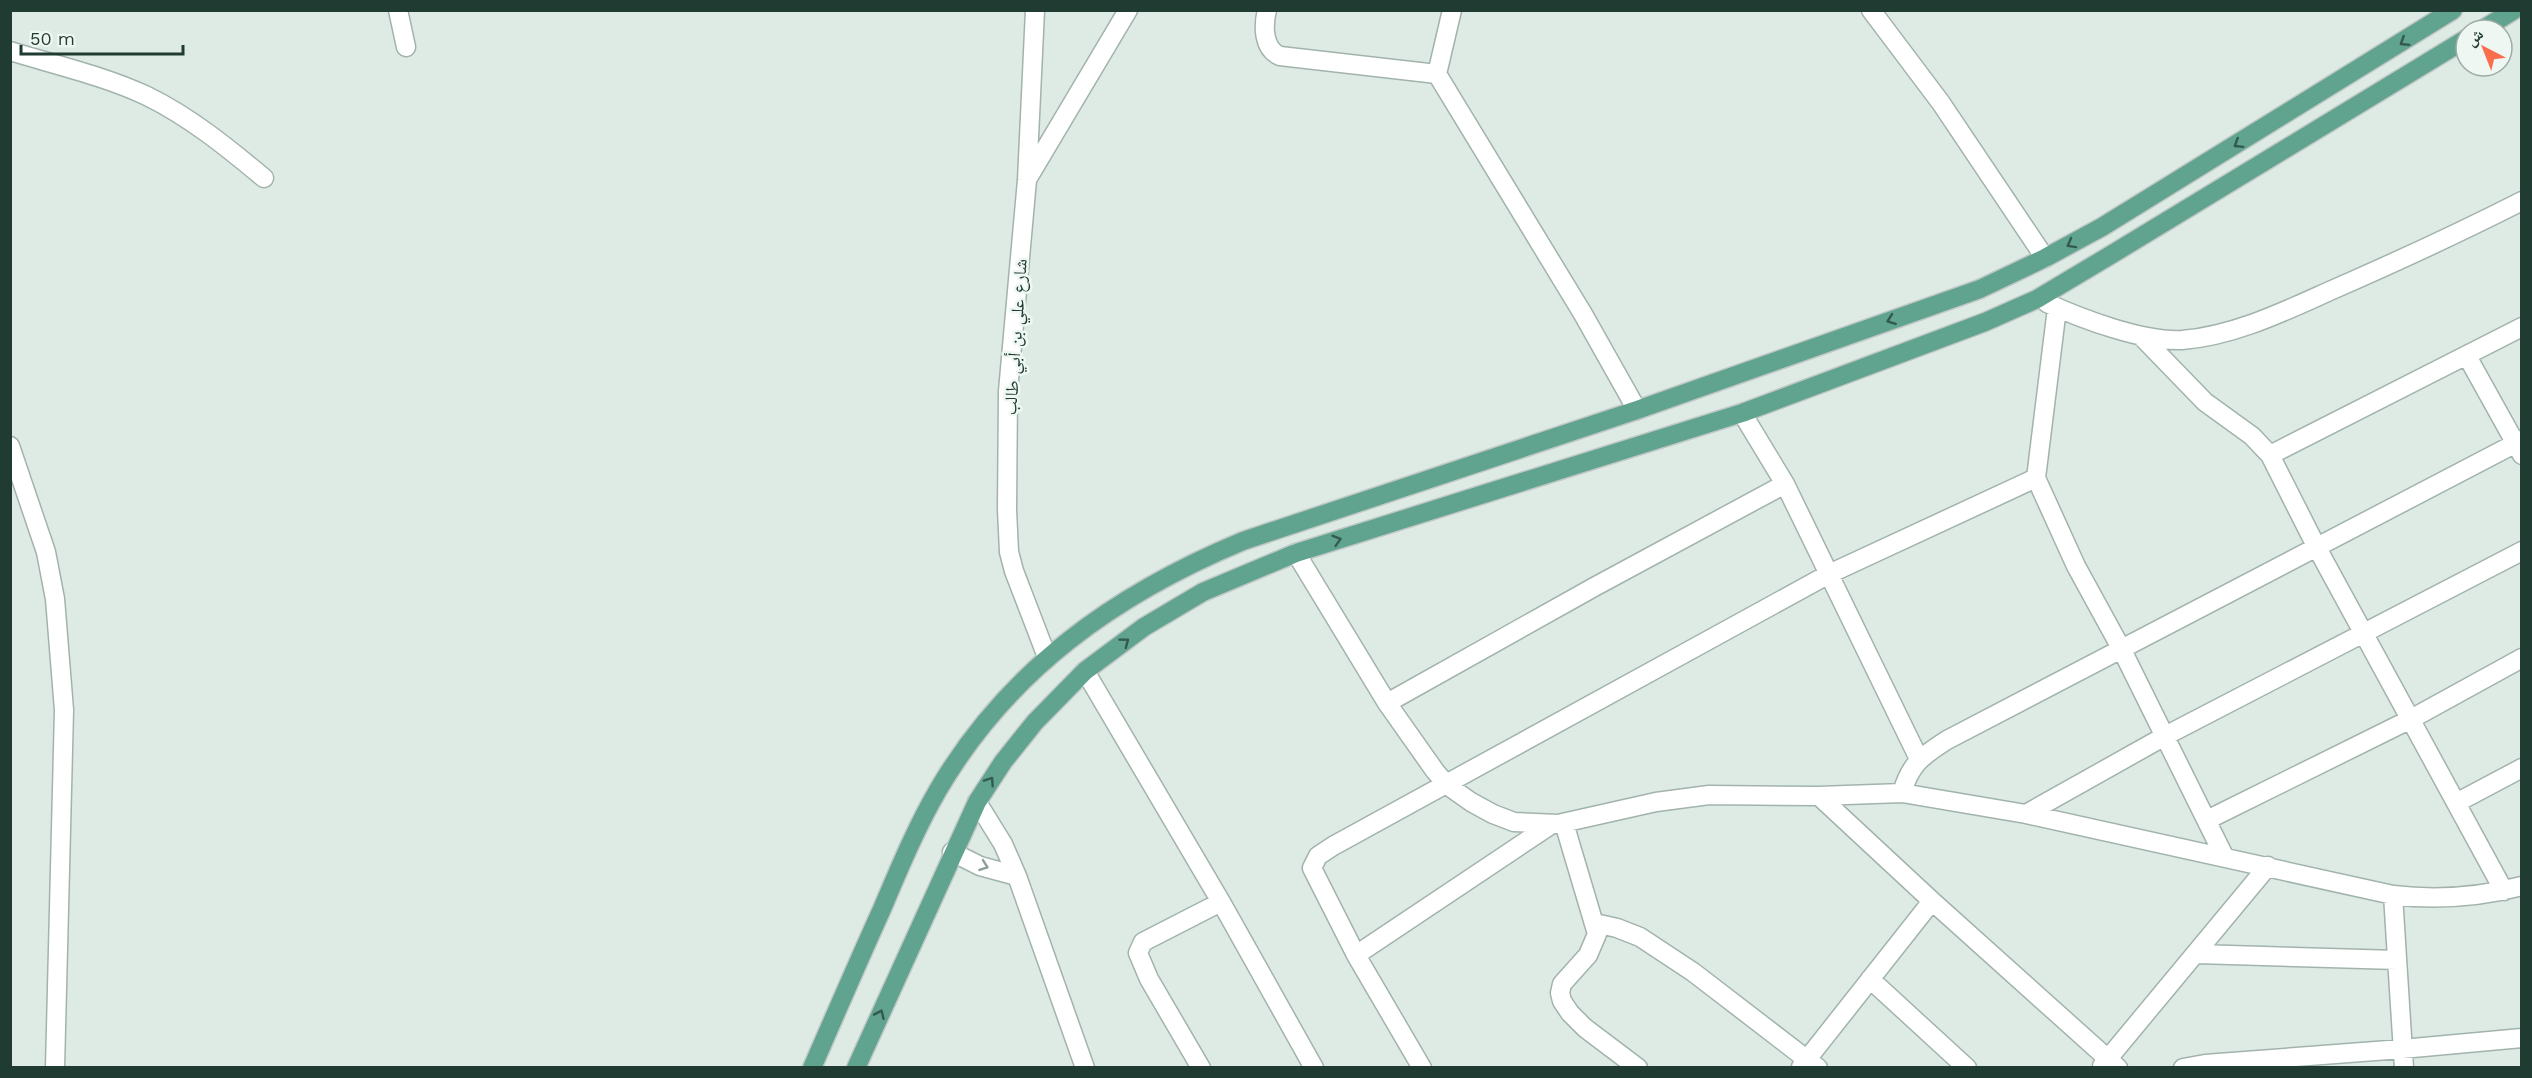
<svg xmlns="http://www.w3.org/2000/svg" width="2532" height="1078" font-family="'Work Sans','Noto Naskh Arabic',sans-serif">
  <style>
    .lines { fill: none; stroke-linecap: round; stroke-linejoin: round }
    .minor-casing { stroke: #a1b3ac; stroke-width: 21 }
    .major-casing { stroke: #c0c8c6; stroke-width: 21 }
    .minor { stroke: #fff; stroke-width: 18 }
    .major { stroke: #60a38e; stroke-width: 18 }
    .oneway { stroke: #325a4e }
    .oneway2 { stroke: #8f9d98 }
    .labels { text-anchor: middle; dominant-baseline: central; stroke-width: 5; stroke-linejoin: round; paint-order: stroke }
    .street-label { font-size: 18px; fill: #1f3b32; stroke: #eff7f3 }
  </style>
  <rect width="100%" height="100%" fill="#deebe5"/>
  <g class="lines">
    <!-- minor casing -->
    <g class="minor-casing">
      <path id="minor" d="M 398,10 L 406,47
        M 1035,10 L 1027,180 L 1008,391 L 1007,510 L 1009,552 L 1014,571 L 1047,657
        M 1267,10 C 1263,26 1263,49 1280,56 L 1437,74
        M 1452,10 L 1437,74 L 1583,314 L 1637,410
        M 1871,10 L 1941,103 L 2045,258
        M 10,51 C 56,65 104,76 147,96 C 190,117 228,148 264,178
        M 1028,178 L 1128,10
        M 2047,303 C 2082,319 2143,342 2182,340 C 2234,336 2285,311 2332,290 C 2396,262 2459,233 2522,201
        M 2057,308 L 2036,478 L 2076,566 L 2122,650 L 2224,856
        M 2142,337 L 2205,402 L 2252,436 L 2270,455 L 2316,546 L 2504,891
        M 2467,356 L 2522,455
        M 10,446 L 46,552 L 55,599 L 64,710 L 55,1068
        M 2270,455 L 2522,327
        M 1785,484 L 1919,759
        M 1296,553 L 1387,703 L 1435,771 L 1447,785 L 1471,802 L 1493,814 L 1514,822 L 1558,824 L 1656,802 L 1709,795 L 1819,796 L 1902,793 L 2026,814 L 2393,895 C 2435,900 2480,897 2522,886
        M 1085,671 L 1221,902 L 1314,1068
        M 1387,703 L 1596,586 L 1785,484 L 1742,413
        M 1902,793 C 1910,764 1922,756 1947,740 L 2522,440
        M 1819,796 L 1932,901 L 2118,1068
        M 977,802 L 1003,844 L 1017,876 L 1085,1068
        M 2456,803 L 2522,768
        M 2026,814 L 2165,736 L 2522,551
        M 2207,820 L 2411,719 L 2522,658
        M 1564,823 L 1597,934 L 1588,955 L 1562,984 L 1560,993 L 1562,1001 L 1570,1013 L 1585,1028 L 1638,1068
        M 952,852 L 980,866 L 1017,876
        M 2393,895 L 2404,1068
        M 1595,923 L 1617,928 L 1640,937 L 1693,972 L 1818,1068
        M 2197,954 L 2397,960
        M 1356,955 L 1552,824
        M 1870,979 L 1967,1068
        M 2102,1066 L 2268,866
        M 1801,1067 L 1932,901
        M 1201,1068 L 1149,979 L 1138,953 L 1143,942 L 1221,902
        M 1422,1068 L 1356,955 L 1318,880 L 1312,868 L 1318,856 L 1333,846 L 1829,574 L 2036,478
        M 2183,1068 L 2205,1064 L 2402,1049 L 2522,1038"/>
    </g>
    <!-- major casing -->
    <g class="major-casing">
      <path id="major" d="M 2482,30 L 2514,10
        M 812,1068 C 835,1015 858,962 882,909 C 899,869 916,828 938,790 C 1009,669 1116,594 1243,541 L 1637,410 L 1980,289 L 2045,258 L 2102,227 L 2453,10
        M 856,1068 L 977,802 L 1003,762 L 1035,722 L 1085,671 L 1144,627 L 1203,592 L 1296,553 L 1742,413 L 1985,322 L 2037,299 L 2114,253 L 2466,39"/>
    </g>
    <!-- minor -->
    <use href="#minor" class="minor"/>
    <!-- major -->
    <use href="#major" class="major"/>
  </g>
  <!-- one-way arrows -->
  <defs><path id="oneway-chevron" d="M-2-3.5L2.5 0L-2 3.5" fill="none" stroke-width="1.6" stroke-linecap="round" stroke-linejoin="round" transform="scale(1.5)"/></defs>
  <g class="oneway">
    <use href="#oneway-chevron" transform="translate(2404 42) rotate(148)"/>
    <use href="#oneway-chevron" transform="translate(2238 144) rotate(148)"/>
    <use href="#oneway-chevron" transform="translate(2071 244) rotate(151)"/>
    <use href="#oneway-chevron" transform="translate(1891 320) rotate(160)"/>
    <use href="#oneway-chevron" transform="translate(1337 540) rotate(-17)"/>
    <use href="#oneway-chevron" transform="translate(1125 642) rotate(-37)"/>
    <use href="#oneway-chevron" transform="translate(990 781) rotate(-56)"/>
    <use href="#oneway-chevron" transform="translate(880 1014) rotate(-66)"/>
  </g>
  <use class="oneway2" href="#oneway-chevron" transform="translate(984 866) rotate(20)"/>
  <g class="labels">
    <!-- street labels -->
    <g class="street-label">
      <text transform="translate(1015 337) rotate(-86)">شارع علي بن أبي طالب</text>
    </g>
  </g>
  <!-- border -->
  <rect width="2532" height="1078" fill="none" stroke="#1f3b32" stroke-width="24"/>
  <!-- north arrow -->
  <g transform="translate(2484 48) rotate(318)"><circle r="28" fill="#eff7f3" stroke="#9caca6" stroke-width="1.5"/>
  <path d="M0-4.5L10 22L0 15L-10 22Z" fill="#fa6e4d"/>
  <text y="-9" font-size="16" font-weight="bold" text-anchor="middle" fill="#1f3b32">ش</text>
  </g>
  <!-- scale -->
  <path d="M21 45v9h162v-9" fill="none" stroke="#1f3b32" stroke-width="3"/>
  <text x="30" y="45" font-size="18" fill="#1f3b32" stroke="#eff7f3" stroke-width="4.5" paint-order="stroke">50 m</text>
</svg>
